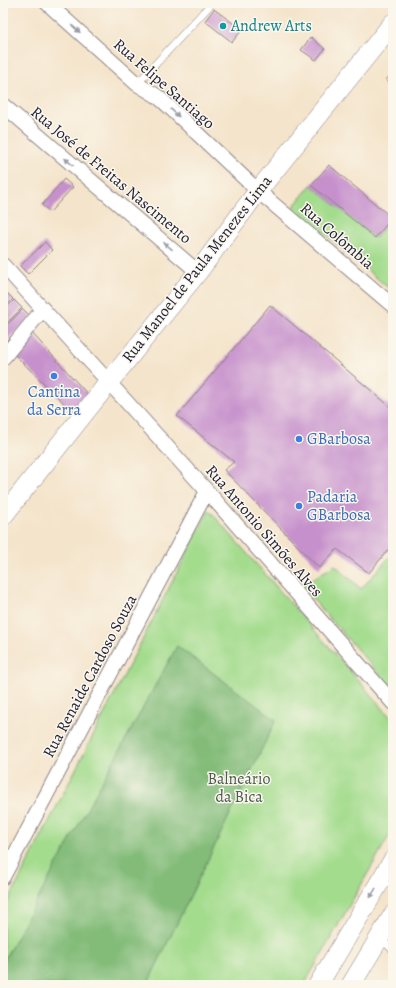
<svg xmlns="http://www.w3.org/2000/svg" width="396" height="988" font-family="Alegreya,serif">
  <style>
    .green { fill: #a4dc8e; stroke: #637f64 }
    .forest { fill: #83bc79; stroke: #526f5a }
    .building { fill: #c690cc }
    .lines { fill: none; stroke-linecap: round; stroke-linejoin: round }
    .lane-casing { stroke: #8b8383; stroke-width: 8 }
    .street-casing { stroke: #8b8383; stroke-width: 16 }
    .secondary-casing { stroke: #8b8383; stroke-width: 20 }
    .lane { stroke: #fff; stroke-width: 7 }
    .street { stroke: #fff; stroke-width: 14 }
    .secondary { stroke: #fff; stroke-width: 19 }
    .oneway { fill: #9c9ca7 }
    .culture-dot { fill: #0f9aa8; stroke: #fbf7ec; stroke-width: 1.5 }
    .shop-dot { fill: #3f7fe0; stroke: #fbf7ec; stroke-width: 1.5 }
    .labels { text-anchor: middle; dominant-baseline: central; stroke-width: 3; stroke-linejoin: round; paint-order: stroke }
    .culture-label { font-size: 16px; fill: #0d838f; stroke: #fbf7ec; text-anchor: start }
    .street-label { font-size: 16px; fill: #22223b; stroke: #fbf7ec }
    .shop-label { font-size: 16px; fill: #366cbe; stroke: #fbf7ec; text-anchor: start }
    .park-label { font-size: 16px; fill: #495a54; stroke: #fbf7ec }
  </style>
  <rect width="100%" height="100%" fill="#fbf7ec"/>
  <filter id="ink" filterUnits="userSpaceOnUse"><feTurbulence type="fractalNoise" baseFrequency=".025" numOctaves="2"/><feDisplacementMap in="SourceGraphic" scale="8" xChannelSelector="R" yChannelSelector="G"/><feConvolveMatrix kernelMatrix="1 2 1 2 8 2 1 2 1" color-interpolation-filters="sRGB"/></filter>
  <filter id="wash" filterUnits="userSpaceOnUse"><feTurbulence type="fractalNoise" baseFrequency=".012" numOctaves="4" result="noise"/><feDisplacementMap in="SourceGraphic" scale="16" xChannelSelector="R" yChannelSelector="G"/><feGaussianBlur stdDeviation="0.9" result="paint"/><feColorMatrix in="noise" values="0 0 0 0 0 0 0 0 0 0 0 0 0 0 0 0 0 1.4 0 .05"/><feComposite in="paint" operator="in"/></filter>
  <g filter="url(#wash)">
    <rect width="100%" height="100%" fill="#f4e4cb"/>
    <!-- green -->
    <path class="green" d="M 311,185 L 375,238 L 393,217 L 393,292 L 293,207 Z
      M 209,510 L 393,720 L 393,829 L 304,985 L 3,985 L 3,911 Z
      M 393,553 L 393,690 L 301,586 L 335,565 L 361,589 Z"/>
    <!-- forest -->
    <path class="forest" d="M 177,646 L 276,720 L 147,985 L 12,985 L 3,979 L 3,962 Z"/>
    <g id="blocks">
      <!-- building -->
      <path class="building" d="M 214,9 L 242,30 L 232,42 L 205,21 Z
        M 311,37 L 325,49 L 316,60 L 301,50 Z
        M 393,72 L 393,86 L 386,80 Z
        M 329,165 L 392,218 L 375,238 L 311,185 Z
        M 64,179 L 73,187 L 50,212 L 42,205 Z
        M 45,242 L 52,250 L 28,274 L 20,266 Z
        M 5,291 L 13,299 L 3,309 L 3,293 Z
        M 14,300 L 22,308 L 3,327 L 3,311 Z
        M 270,305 L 393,409 L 393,544 L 369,573 L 337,549 L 319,568 L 224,470 L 234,462 L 177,416 Z
        M 23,309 L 31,317 L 6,341 L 3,337 L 3,329 Z
        M 31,332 L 92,399 L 78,417 L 14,354 Z"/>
    </g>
  </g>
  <g filter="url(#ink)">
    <use href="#blocks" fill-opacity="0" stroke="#8b8383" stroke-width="1"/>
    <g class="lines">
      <!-- lane casing -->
      <g class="lane-casing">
        <path id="lane" d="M 137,84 L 212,3
          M 381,939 L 393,950"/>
      </g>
      <!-- street casing -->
      <g class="street-casing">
        <path id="street" d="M 47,3 L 137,84 L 157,96 L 164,102 L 258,191 L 393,306
          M 3,105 L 198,272
          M 3,265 L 207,491 L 393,703
          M 3,358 L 43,309
          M 3,877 L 207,491"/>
      </g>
      <!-- secondary casing -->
      <g class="secondary-casing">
        <path id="secondary" d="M 3,516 L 109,382 L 198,272 L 258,191 L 393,23
          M 318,985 L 393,860
          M 351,985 L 393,915"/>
      </g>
      <!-- lane -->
      <use href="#lane" class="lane"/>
      <!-- street -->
      <use href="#street" class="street"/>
      <!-- secondary -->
      <use href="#secondary" class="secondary"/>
    </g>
    <!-- one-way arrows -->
    <defs><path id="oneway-solid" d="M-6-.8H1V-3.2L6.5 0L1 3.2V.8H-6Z"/></defs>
    <g class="oneway">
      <use href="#oneway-solid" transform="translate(76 29) rotate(42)"/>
      <use href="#oneway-solid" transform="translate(175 113) rotate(43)"/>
      <use href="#oneway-solid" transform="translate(69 162) rotate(-140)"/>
      <use href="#oneway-solid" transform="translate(168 246) rotate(-140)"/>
      <use href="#oneway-solid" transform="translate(373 893) rotate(121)"/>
    </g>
  </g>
  <!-- markers -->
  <circle class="culture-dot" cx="223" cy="26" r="4"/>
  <g class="shop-dot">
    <circle cx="54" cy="376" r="4"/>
    <circle cx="299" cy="439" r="4"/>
    <circle cx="299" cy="506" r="4"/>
  </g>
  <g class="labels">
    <!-- culture labels -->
    <g class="culture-label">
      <text x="231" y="26">Andrew Arts</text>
    </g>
    <!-- street labels -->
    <g class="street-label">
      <text transform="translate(164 84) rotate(41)">Rua Felipe Santiago</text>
      <text transform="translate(111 175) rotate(40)">Rua José de Freitas Nascimento</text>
      <text transform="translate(337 236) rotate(41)">Rua Colômbia</text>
      <text transform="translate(197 269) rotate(-52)">Rua Manoel de Paula Menezes Lima</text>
      <text transform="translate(264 531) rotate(49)">Rua Antonio Simões Alves</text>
      <text transform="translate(90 676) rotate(-62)">Rua Renaide Cardoso Souza</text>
    </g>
    <!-- shop labels -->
    <g class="shop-label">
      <text x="54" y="392" text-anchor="middle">Cantina<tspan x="54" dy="18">da Serra</tspan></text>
      <text x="307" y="439">GBarbosa</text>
      <text x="307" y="497">Padaria<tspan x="307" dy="18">GBarbosa</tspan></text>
    </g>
    <!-- park labels -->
    <g class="park-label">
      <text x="239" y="779">Balneário<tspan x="239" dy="18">da Bica</tspan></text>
    </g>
  </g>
  <!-- margin -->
  <rect width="396" height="988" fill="none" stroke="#fbf7ec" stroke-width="16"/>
</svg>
